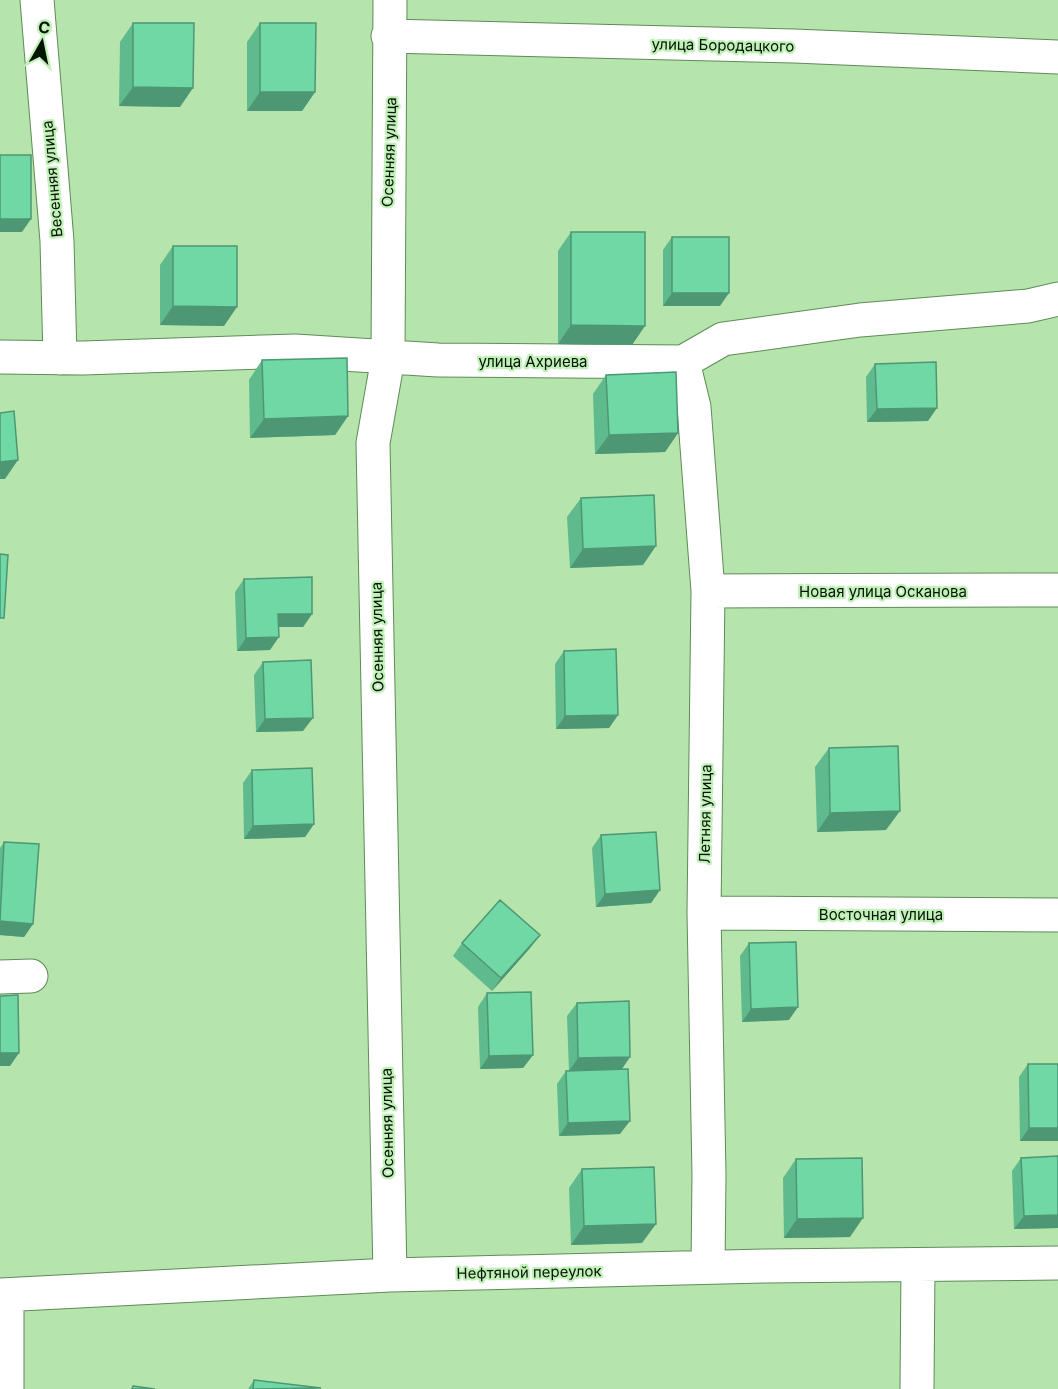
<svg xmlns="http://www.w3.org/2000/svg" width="1058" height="1389" font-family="Inter,sans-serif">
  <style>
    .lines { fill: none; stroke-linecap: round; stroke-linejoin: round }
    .minor-casing { stroke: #5f8b58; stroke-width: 35 }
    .minor { stroke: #fff; stroke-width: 33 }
    .wall { fill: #5fba8e }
    .shaded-wall { fill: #4e9774 }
    .building { fill: #6fd8a5; stroke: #4e9774; stroke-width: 1.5 }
    .labels { text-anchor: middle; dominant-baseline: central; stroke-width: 4.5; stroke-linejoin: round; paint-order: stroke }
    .street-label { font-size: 15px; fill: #041402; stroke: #c1f1b9 }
  </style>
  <rect width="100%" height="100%" fill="#b5e4ac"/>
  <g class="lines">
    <!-- minor casing -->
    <g class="minor-casing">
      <path id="minor" d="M 37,0 L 57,241 L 60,358
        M 390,0 L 388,358 L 373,443 L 390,1275
        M 388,36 L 794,46 L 1058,57
        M 0,357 L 83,358 L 295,351 L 438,360 L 683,362 L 723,339 L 860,320 L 1028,306 L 1058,299
        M 683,362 L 694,407 L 708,591 L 704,913 L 709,1175 L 708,1267
        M 708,591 L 1058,590
        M 704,913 L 1058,915
        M 0,977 L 31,976
        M 0,1295 L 390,1275 L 766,1266 L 1058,1263
        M 7,1389 L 7,1295
        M 917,1389 L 918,1266"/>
    </g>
    <!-- minor -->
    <use href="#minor" class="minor"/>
  </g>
  <!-- wall -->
  <path class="wall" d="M 133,23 L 180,107 L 119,106 L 120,42 Z
    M 260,23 L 315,92 L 302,111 L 247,111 L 247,42 Z
    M 571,232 L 632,345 L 558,344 L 558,251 Z
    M 672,237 L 720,306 L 663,306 L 663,250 Z
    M 173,246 L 224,326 L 160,325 L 160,265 Z
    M 262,360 L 348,416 L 335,435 L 250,438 L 249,380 Z
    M 875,364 L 928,421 L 867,422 L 866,377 Z
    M 606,375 L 678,433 L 665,452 L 595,454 L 593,394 Z
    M 581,498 L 643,565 L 570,568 L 567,517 Z
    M 244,579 L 312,614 L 303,627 L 279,627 L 270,650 L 237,651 L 235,592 Z
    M 564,651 L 618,715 L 609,728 L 556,729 L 555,664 Z
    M 263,662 L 303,731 L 256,732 L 254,675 Z
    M 829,748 L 886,830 L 817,832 L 815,767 Z
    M 252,770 L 314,824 L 305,837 L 244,839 L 243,783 Z
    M 601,835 L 660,890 L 651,903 L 596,907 L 592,848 Z
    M 4,842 L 33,924 L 24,937 L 0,935 L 0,848 Z
    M 540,935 L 530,948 L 492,991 L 453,956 L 462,943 Z
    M 749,943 L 789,1020 L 742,1022 L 740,956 Z
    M 487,993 L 533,1055 L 523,1068 L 480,1069 L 478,1007 Z
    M 577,1003 L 630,1057 L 622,1069 L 620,1134 L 559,1136 L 557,1084 L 566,1071 L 569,1071 L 567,1016 Z
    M 1028,1064 L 1058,1141 L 1020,1141 L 1019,1077 Z
    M 1058,1156 L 1058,1228 L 1014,1229 L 1012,1171 L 1021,1158 Z
    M 796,1159 L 850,1237 L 784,1238 L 783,1178 Z
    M 582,1169 L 642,1243 L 571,1245 L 569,1188 Z
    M 254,1380 L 320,1389 L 248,1389 Z"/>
  <!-- shaded-wall -->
  <path class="shaded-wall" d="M 133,87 L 193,88 L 180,107 L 119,106 Z
    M 260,92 L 315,92 L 302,111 L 247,111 Z
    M 0,219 L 31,219 L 22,232 L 0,232 Z
    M 672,293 L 729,293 L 720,306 L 663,306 Z
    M 173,306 L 237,307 L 224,326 L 160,325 Z
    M 571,325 L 645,326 L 632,345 L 558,344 Z
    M 937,408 L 928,421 L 867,422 L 877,409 Z
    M 348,416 L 335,435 L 250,438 L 264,419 Z
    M 678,433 L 665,452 L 595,454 L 609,435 Z
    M 18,460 L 5,479 L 0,479 L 0,462 Z
    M 656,546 L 643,565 L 570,568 L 583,549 Z
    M 278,614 L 312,614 L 303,627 L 269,627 Z
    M 279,637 L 270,650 L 237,651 L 246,638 Z
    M 618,715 L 609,728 L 556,729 L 565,716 Z
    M 313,718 L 303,731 L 256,732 L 265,719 Z
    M 900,811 L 886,830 L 817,832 L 830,813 Z
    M 314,824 L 305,837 L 244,839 L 253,826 Z
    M 660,890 L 651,903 L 596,907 L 605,894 Z
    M 0,921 L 33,924 L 24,937 L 0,935 Z
    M 540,935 L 530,948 L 492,991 L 501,978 Z
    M 798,1007 L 789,1020 L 742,1022 L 751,1009 Z
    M 0,1053 L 19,1053 L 10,1066 L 0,1066 Z
    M 533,1055 L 523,1068 L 480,1069 L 489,1056 Z
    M 630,1057 L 621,1070 L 569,1071 L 578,1058 Z
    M 630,1121 L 620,1134 L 559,1136 L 568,1123 Z
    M 1029,1128 L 1058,1128 L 1058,1141 L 1020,1141 Z
    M 1058,1215 L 1058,1228 L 1014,1229 L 1024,1216 Z
    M 863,1218 L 850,1237 L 784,1238 L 797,1219 Z
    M 656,1224 L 642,1243 L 571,1245 L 584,1226 Z"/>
  <!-- building -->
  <path class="building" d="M 133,23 L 194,23 L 193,88 L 133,87 Z
    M 260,23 L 316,23 L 315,92 L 260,92 Z
    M 0,155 L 31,155 L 31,219 L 0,219 Z
    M 571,232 L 645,232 L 645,326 L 571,325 Z
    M 672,237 L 729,237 L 729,293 L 672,293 Z
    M 173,246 L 237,246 L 237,307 L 173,306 Z
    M 347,358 L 348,416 L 264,419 L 262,360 Z
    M 936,362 L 937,408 L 877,409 L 875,364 Z
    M 676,372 L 678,433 L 609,435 L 606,375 Z
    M 14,411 L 18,460 L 0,462 L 0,413 Z
    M 654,495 L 656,546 L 583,549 L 581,498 Z
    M 0,554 L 8,555 L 4,618 L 0,618 Z
    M 312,577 L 312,614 L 278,614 L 279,637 L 246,638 L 244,579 Z
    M 616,649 L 618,715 L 565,716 L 564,651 Z
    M 311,660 L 313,718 L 265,719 L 263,662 Z
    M 898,746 L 900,811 L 830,813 L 829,748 Z
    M 312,768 L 314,824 L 253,826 L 252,770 Z
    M 656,832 L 660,890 L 605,894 L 601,835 Z
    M 4,842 L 39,844 L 33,924 L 0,921 Z
    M 500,900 L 540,935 L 501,978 L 462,943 Z
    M 796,942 L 798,1007 L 751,1009 L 749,943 Z
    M 531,992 L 533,1055 L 489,1056 L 487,993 Z
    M 18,995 L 19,1053 L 0,1053 L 0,996 Z
    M 629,1001 L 630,1057 L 578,1058 L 577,1003 Z
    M 1028,1064 L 1058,1064 L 1058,1128 L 1029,1128 Z
    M 628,1069 L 630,1121 L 568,1123 L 566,1071 Z
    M 1058,1156 L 1058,1215 L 1024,1216 L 1021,1158 Z
    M 862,1158 L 863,1218 L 797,1219 L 796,1159 Z
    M 654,1167 L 656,1224 L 584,1226 L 582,1169 Z
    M 254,1380 L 321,1388 L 253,1389 Z
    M 133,1386 L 155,1389 L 132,1389 Z"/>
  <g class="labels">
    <!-- street labels -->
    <g class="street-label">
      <text transform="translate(723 45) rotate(1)">улица Бородацкого</text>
      <text transform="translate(389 152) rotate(-88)">Осенняя улица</text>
      <text transform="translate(52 179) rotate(-95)">Весенняя улица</text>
      <text x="533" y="361">улица Ахриева</text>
      <text x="883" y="591">Новая улица Осканова</text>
      <text transform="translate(377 637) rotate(-91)">Осенняя улица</text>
      <text transform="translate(705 814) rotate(-89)">Летняя улица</text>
      <text x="881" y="914">Восточная улица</text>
      <text transform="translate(387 1123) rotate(-91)">Осенняя улица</text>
      <text transform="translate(529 1272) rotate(-1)">Нефтяной переулок</text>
    </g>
  </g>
  <!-- north arrow -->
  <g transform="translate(42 42) rotate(9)" stroke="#c1f1b9" stroke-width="4.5" paint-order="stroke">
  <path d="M0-4.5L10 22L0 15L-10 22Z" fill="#041402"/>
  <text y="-9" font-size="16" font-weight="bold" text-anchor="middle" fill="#041402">С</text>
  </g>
</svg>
